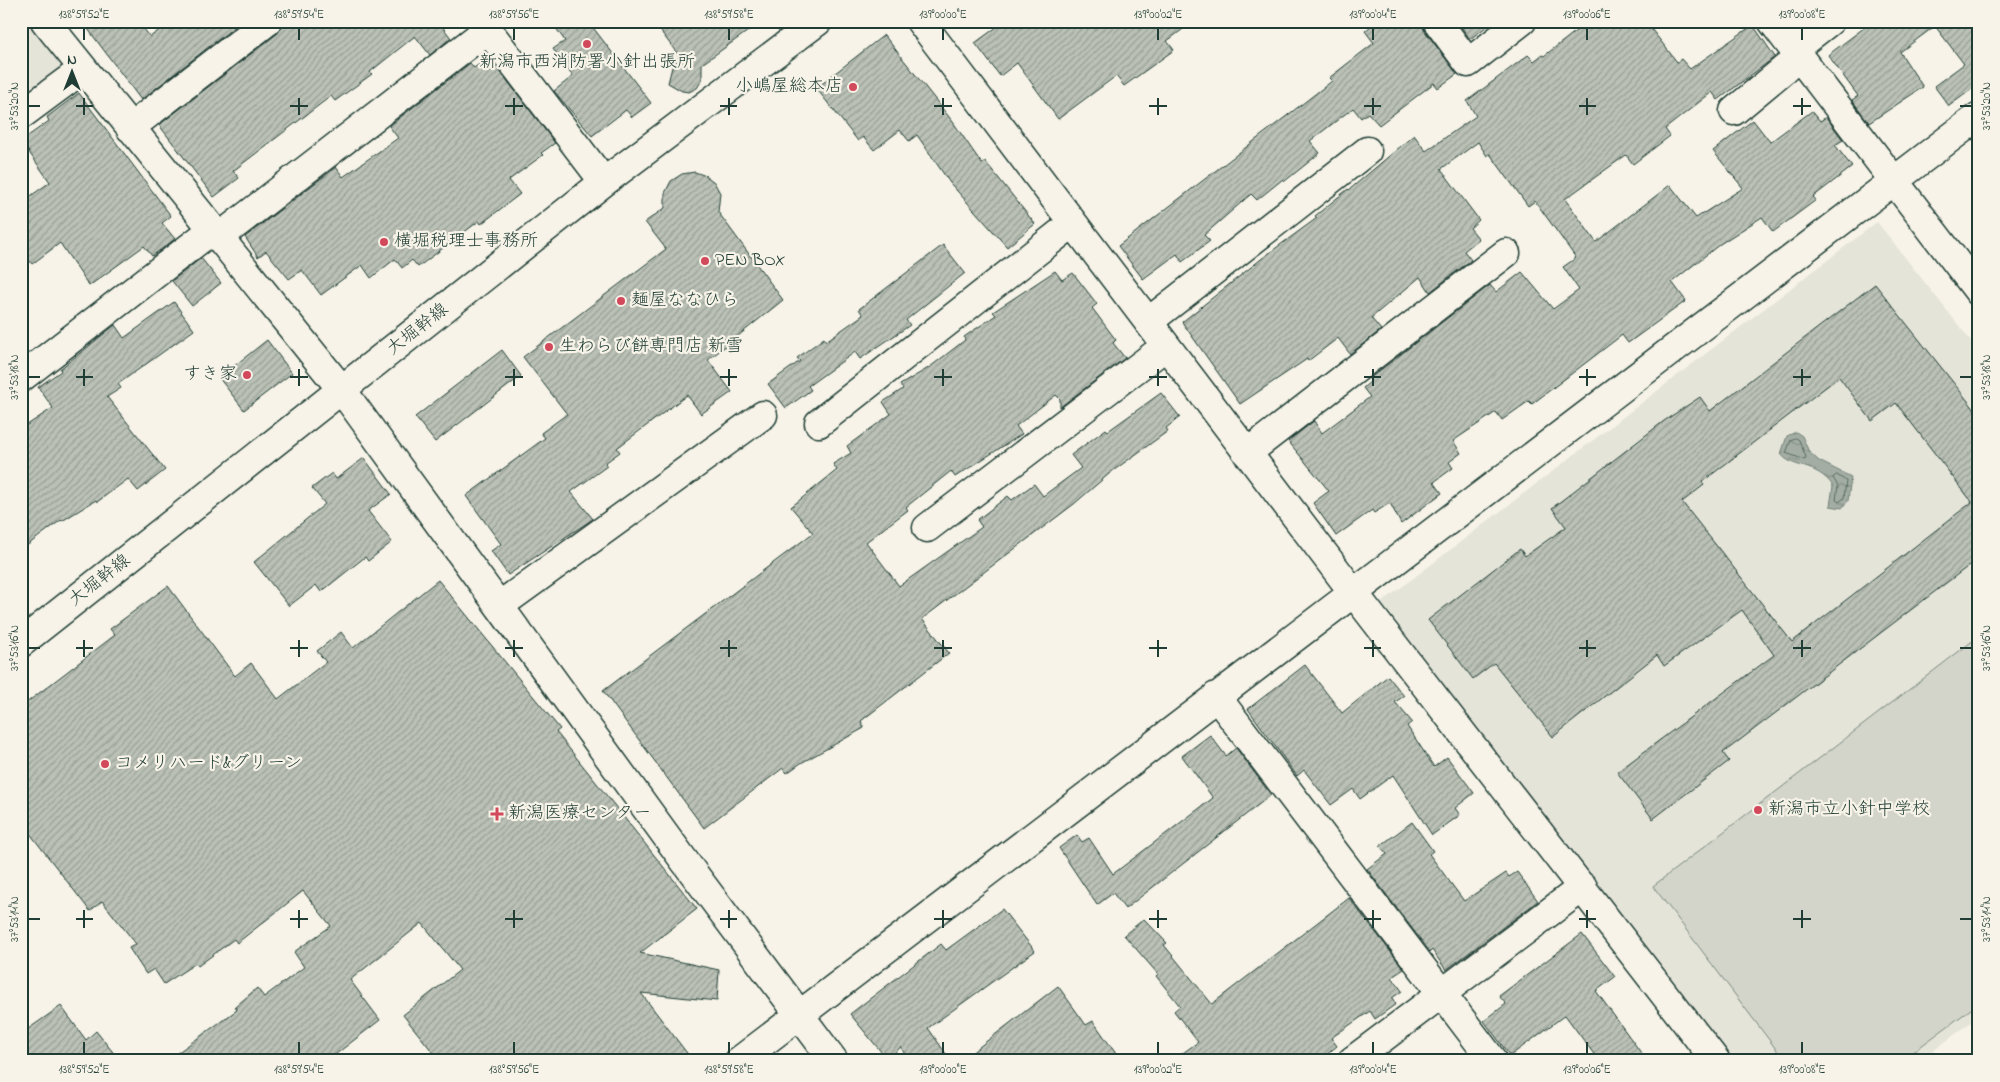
<svg xmlns="http://www.w3.org/2000/svg" width="2000" height="1082" font-family="'Indie Flower','Klee One',sans-serif">
  <style>
    .built { fill: #e5e4d9 }
    .green { fill: #d3d5ca; stroke: #79897f }
    .water { fill: url(#water-ripples); stroke: #6f8077 }
    .lines { fill: none; stroke-linecap: round; stroke-linejoin: round }
    .shore { stroke: #546a60; stroke-width: 1 }
    .building { fill: url(#building-hatch); stroke: #1f3d34; fill-rule: evenodd }
    .minor-casing { stroke: #1f3d34; stroke-width: 31 }
    .minor { stroke: #f7f3e8; stroke-width: 28 }
    .ticks { fill: none; stroke: #1f3d34; stroke-width: 2 }
    .poi-dot { fill: #d1495b; stroke: #f7f3e8; stroke-width: 2 }
    .labels { text-anchor: middle; dominant-baseline: central; stroke-width: 4.5; stroke-linejoin: round; paint-order: stroke }
    .poi-label { font-size: 18px; fill: #1f3d34; stroke: #f7f3e8; text-anchor: start }
    .street-label { font-size: 18px; fill: #1f3d34; stroke: #f7f3e8 }
    .neatline { fill: none; stroke: #1f3d34; stroke-width: 2 }
    .ticks-label { font-size: 12px; text-anchor: middle; fill: #1f3d34 }
  </style>
  <defs>
    <pattern id="water-ripples" width="26" height="14" patternUnits="userSpaceOnUse" patternTransform="scale(1.25)"><rect width="26" height="14" fill="#a4ada3"/><path d="M2 4q2-2 4 0t4 0M15 11q2-2 4 0t4 0" fill="none" stroke="#858e86"/></pattern>
    <pattern id="building-hatch" width="6" height="6" patternUnits="userSpaceOnUse" patternTransform="scale(1.25)"><rect width="6" height="6" fill="#bbc1b6"/><path d="M-1 1l2-2M0 6l6-6M5 7l2-2" fill="none" stroke="#979e95"/></pattern>
  </defs>
  <rect width="100%" height="100%" fill="#f7f3e8"/>
  <filter id="ink" filterUnits="userSpaceOnUse"><feTurbulence type="fractalNoise" baseFrequency=".02" numOctaves="2"/><feDisplacementMap in="SourceGraphic" scale="10" xChannelSelector="R" yChannelSelector="G"/><feConvolveMatrix kernelMatrix="1 2 1 2 8 2 1 2 1" color-interpolation-filters="sRGB"/></filter>
  <g filter="url(#ink)">
    <!-- built -->
    <path class="built" d="M 21,21 L 29,21 L 66,69 L 21,103 Z
      M 1877,222 L 1979,351 L 1979,1016 L 1920,1061 L 1728,1061 L 1381,603 Z"/>
    <!-- green -->
    <path class="green" d="M 1979,636 L 1979,1003 L 1901,1061 L 1785,1061 L 1653,886 Z"/>
    <!-- water -->
    <path class="water" d="M 1796,432 L 1802,436 L 1809,452 L 1819,461 L 1851,477 L 1848,501 L 1842,508 L 1830,506 L 1833,486 C 1816,462 1793,470 1781,454 L 1787,436 Z"/>
    <g class="lines">
      <!-- shore -->
      <path class="shore" d="M 1796,438 L 1799,440 L 1806,457 L 1805,460 L 1786,453 L 1791,440 Z
        M 1837,475 L 1846,481 L 1844,498 L 1839,502 L 1836,500 L 1838,486 L 1833,478 Z"/>
    </g>
    <!-- building -->
    <path class="building" d="M 82,21 L 138,21 L 150,37 L 172,21 L 242,21 L 141,100 Z
      M 283,21 L 438,21 L 451,38 L 430,55 L 415,36 L 370,72 L 372,74 L 335,101 L 331,96 L 233,171 L 239,178 L 214,197 L 159,125 L 278,33 Z
      M 551,21 L 588,21 L 651,103 L 632,117 L 626,110 L 592,136 L 554,91 L 573,76 L 553,49 L 565,41 Z
      M 653,21 L 762,21 L 702,64 L 702,80 L 697,88 L 689,92 L 682,91 L 668,83 L 672,67 L 679,56 Z
      M 1005,21 L 1194,21 L 1167,41 L 1174,50 L 1124,86 L 1116,76 L 1058,119 L 1017,63 L 1000,76 L 975,43 Z
      M 1377,21 L 1422,21 L 1424,30 L 1457,74 L 1438,88 L 1434,83 L 1379,125 L 1368,113 L 1361,118 L 1353,108 L 1310,141 L 1320,153 L 1285,181 L 1283,179 L 1257,200 L 1251,194 L 1204,235 L 1210,241 L 1182,262 L 1177,254 L 1143,279 L 1118,246 L 1332,81 L 1329,78 L 1374,43 L 1365,31 Z
      M 1457,21 L 1494,21 L 1470,39 Z
      M 1589,21 L 1645,21 L 1677,62 L 1681,59 L 1690,69 L 1753,25 L 1775,57 L 1718,100 L 1712,92 L 1665,129 L 1670,136 L 1633,164 L 1626,155 L 1565,199 L 1596,242 L 1670,185 L 1696,218 L 1743,188 L 1713,151 L 1753,120 L 1770,142 L 1812,111 L 1820,121 L 1826,117 L 1843,140 L 1835,145 L 1852,167 L 1813,197 L 1816,200 L 1773,232 L 1762,217 L 1720,244 L 1672,282 L 1686,301 L 1628,343 L 1622,335 L 1532,404 L 1529,401 L 1502,420 L 1496,412 L 1453,441 L 1461,453 L 1449,462 L 1453,468 L 1434,482 L 1442,493 L 1401,524 L 1390,503 L 1374,513 L 1372,510 L 1336,536 L 1313,503 L 1329,491 L 1288,441 L 1314,421 L 1322,433 L 1370,397 L 1363,388 L 1371,381 L 1369,379 L 1490,285 L 1496,292 L 1522,272 L 1553,309 L 1579,290 L 1563,267 L 1576,258 L 1535,201 L 1528,206 L 1490,154 L 1487,156 L 1478,142 L 1441,169 L 1479,220 L 1470,228 L 1479,239 L 1464,251 L 1471,260 L 1430,292 L 1420,277 L 1371,318 L 1381,330 L 1350,354 L 1338,338 L 1308,361 L 1307,359 L 1240,404 L 1182,322 L 1265,256 L 1317,218 L 1315,216 L 1348,189 L 1349,190 L 1414,135 L 1426,151 L 1476,116 L 1467,101 L 1528,55 L 1534,61 L 1542,55 L 1544,56 Z
      M 1873,21 L 1979,21 L 1979,84 L 1949,106 L 1934,86 L 1964,64 L 1935,26 L 1900,52 L 1923,87 L 1869,123 L 1852,100 L 1858,96 L 1828,55 Z
      M 884,35 L 953,122 L 982,164 L 985,161 L 1035,224 L 1007,247 L 950,183 L 917,135 L 909,141 L 900,130 L 874,150 L 863,137 L 858,141 L 816,88 Z
      M 489,57 L 555,143 L 541,153 L 543,155 L 509,180 L 520,194 L 481,224 L 479,221 L 418,267 L 412,260 L 402,268 L 395,259 L 371,278 L 362,265 L 321,295 L 302,270 L 289,279 L 266,251 L 258,257 L 245,237 L 336,167 L 343,177 L 398,138 L 389,126 L 470,63 L 474,68 Z
      M 79,93 L 171,216 L 162,223 L 175,239 L 152,256 L 144,246 L 89,286 L 60,243 L 32,264 L 21,250 L 21,203 L 50,182 L 21,141 L 49,121 L 47,117 Z
      M 695,172 L 706,176 L 714,182 L 720,193 L 718,212 L 783,300 L 708,360 L 732,392 L 701,414 L 687,395 L 617,448 L 620,452 L 605,463 L 607,466 L 571,492 L 593,519 L 508,575 L 491,551 L 501,544 L 466,496 L 545,438 L 541,433 L 567,414 L 523,357 L 666,249 L 645,222 L 665,208 L 665,193 L 671,181 L 682,174 Z
      M 943,245 L 965,273 L 906,320 L 910,325 L 860,359 L 855,352 L 808,386 L 811,390 L 786,408 L 768,384 L 800,361 L 797,358 L 824,338 L 826,341 L 863,315 L 859,309 Z
      M 201,258 L 221,283 L 192,306 L 172,281 Z
      M 1055,271 L 1062,280 L 1073,273 L 1097,304 L 1092,308 L 1116,340 L 1113,343 L 1125,358 L 1060,407 L 1060,399 L 1056,395 L 1016,426 L 1022,434 L 955,477 L 951,471 L 906,507 L 908,510 L 866,542 L 899,586 L 982,527 L 977,520 L 1008,496 L 1012,500 L 1034,484 L 1043,496 L 1081,468 L 1071,455 L 1106,429 L 1108,431 L 1161,393 L 1180,417 L 1166,428 L 1168,431 L 1110,473 L 1074,504 L 922,619 L 949,653 L 861,721 L 864,728 L 801,763 L 787,773 L 783,768 L 704,828 L 603,691 L 813,533 L 791,507 L 837,470 L 833,464 L 851,453 L 847,446 L 891,414 L 883,402 L 903,389 L 900,385 L 930,367 L 965,340 L 964,337 L 996,315 L 993,312 Z
      M 1875,284 L 1979,415 L 1979,558 L 1723,753 L 1729,761 L 1653,819 L 1617,772 L 1774,655 L 1742,610 L 1664,666 L 1657,655 L 1553,737 L 1494,663 L 1473,679 L 1428,620 L 1520,549 L 1525,556 L 1566,527 L 1552,508 L 1664,421 L 1700,397 L 1710,411 ZM 1839,377 L 1872,421 L 1896,403 L 1972,502 L 1792,642 L 1682,502 L 1704,485 L 1702,482 Z
      M 174,302 L 194,330 L 118,384 L 121,388 L 107,397 L 165,470 L 138,491 L 128,479 L 97,502 L 96,500 L 62,521 L 61,520 L 21,550 L 21,429 L 53,408 L 38,387 L 61,371 L 60,369 L 115,325 L 124,338 Z
      M 267,340 L 292,373 L 244,410 L 219,378 Z
      M 502,350 L 521,376 L 435,442 L 415,417 Z
      M 364,458 L 391,494 L 368,511 L 392,542 L 368,561 L 365,557 L 321,592 L 316,585 L 289,606 L 254,562 L 325,504 L 312,488 L 332,473 L 336,479 Z
      M 438,580 L 560,729 L 556,732 L 697,909 L 640,953 L 719,970 L 717,1001 L 641,993 L 693,1061 L 440,1061 L 403,1015 L 460,970 L 422,923 L 350,980 L 380,1020 L 327,1061 L 166,1061 L 237,1010 L 235,1007 L 257,988 L 264,997 L 304,967 L 294,952 L 331,926 L 303,891 L 237,943 L 234,939 L 198,966 L 196,963 L 164,984 L 154,969 L 146,974 L 129,948 L 136,944 L 102,901 L 90,911 L 21,822 L 21,707 L 115,635 L 110,629 L 168,586 L 235,676 L 251,663 L 278,699 L 326,662 L 317,651 L 341,632 L 353,648 Z
      M 1305,665 L 1342,713 L 1388,676 L 1404,696 L 1395,702 L 1412,722 L 1407,726 L 1434,767 L 1447,757 L 1474,793 L 1455,808 L 1460,815 L 1432,835 L 1393,775 L 1360,799 L 1353,789 L 1331,805 L 1304,770 L 1297,776 L 1248,709 Z
      M 1210,735 L 1226,756 L 1236,748 L 1271,795 L 1125,909 L 1113,893 L 1097,905 L 1059,848 L 1077,835 L 1082,842 L 1089,838 L 1113,874 L 1213,798 L 1182,756 Z
      M 1412,822 L 1433,851 L 1429,854 L 1464,901 L 1506,873 L 1509,877 L 1517,872 L 1538,901 L 1446,970 L 1432,950 L 1430,952 L 1367,869 L 1387,854 L 1380,846 Z
      M 1349,898 L 1404,969 L 1392,977 L 1402,991 L 1392,998 L 1396,1004 L 1375,1019 L 1370,1011 L 1331,1038 L 1337,1046 L 1319,1061 L 1172,1061 L 1198,1042 L 1174,1011 L 1180,1006 L 1156,976 L 1158,974 L 1124,935 L 1144,919 L 1167,943 L 1164,945 L 1212,1004 Z
      M 1002,909 L 1035,951 L 928,1028 L 951,1061 L 908,1061 L 901,1047 L 887,1059 L 850,1014 L 941,944 L 946,950 Z
      M 1582,934 L 1615,977 L 1596,991 L 1647,1061 L 1599,1061 L 1565,1015 L 1510,1056 L 1484,1021 L 1506,1004 L 1499,996 Z
      M 1058,986 L 1086,1025 L 1093,1021 L 1121,1061 L 961,1061 Z
      M 61,1006 L 86,1040 L 96,1031 L 120,1061 L 21,1061 L 21,1034 Z"/>
    <g class="lines">
      <!-- minor casing -->
      <g class="minor-casing">
        <path id="minor" d="M 45,21 L 342,390 L 683,859 L 834,1061
          M 481,21 L 604,182
          M 920,21 L 1353,592 L 1716,1061
          M 1437,21 L 1468,63 L 1522,21
          M 1772,21 L 1979,292
          M 1794,49 L 1830,21
          M 1734,111 L 1799,57
          M 21,115 L 83,69
          M 130,128 L 268,21
          M 218,238 L 487,30
          M 1148,322 L 1367,151
          M 21,378 L 212,230
          M 819,423 L 1073,223
          M 1247,453 L 1506,253
          M 927,528 L 1166,346
          M 499,606 L 763,415
          M 21,643 L 604,182 L 818,21
          M 1216,696 L 1493,1061
          M 739,1061 L 1979,116
          M 1352,1061 L 1583,887"/>
      </g>
      <!-- minor -->
      <use href="#minor" class="minor"/>
    </g>
  </g>
  <!-- ticks -->
  <path class="ticks" d="M 84,28 L 84,40M 299,28 L 299,40M 514,28 L 514,40M 729,28 L 729,40M 943,28 L 943,40M 1158,28 L 1158,40M 1373,28 L 1373,40M 1587,28 L 1587,40M 1802,28 L 1802,40M 84,98 L 84,115M 299,98 L 299,115M 514,98 L 514,115M 729,98 L 729,115M 943,98 L 943,115M 1158,98 L 1158,115M 1373,98 L 1373,115M 1587,98 L 1587,115M 1802,98 L 1802,115M 28,106 L 40,106M 76,106 L 93,106M 290,106 L 308,106M 505,106 L 523,106M 720,106 L 737,106M 934,106 L 952,106M 1149,106 L 1167,106M 1364,106 L 1381,106M 1579,106 L 1596,106M 1793,106 L 1811,106M 1960,106 L 1972,106M 84,369 L 84,386M 299,369 L 299,386M 514,369 L 514,386M 729,369 L 729,386M 943,369 L 943,386M 1158,369 L 1158,386M 1373,369 L 1373,386M 1587,369 L 1587,386M 1802,369 L 1802,386M 28,377 L 40,377M 76,377 L 93,377M 290,377 L 308,377M 505,377 L 523,377M 720,377 L 737,377M 934,377 L 952,377M 1149,377 L 1167,377M 1364,377 L 1381,377M 1579,377 L 1596,377M 1793,377 L 1811,377M 1960,377 L 1972,377M 84,640 L 84,657M 299,640 L 299,657M 514,640 L 514,657M 729,640 L 729,657M 943,640 L 943,657M 1158,640 L 1158,657M 1373,640 L 1373,657M 1587,640 L 1587,657M 1802,640 L 1802,657M 28,648 L 40,648M 76,648 L 93,648M 290,648 L 308,648M 505,648 L 523,648M 720,648 L 737,648M 934,648 L 952,648M 1149,648 L 1167,648M 1364,648 L 1381,648M 1579,648 L 1596,648M 1793,648 L 1811,648M 1960,648 L 1972,648M 84,910 L 84,928M 299,910 L 299,928M 514,910 L 514,928M 729,910 L 729,928M 943,910 L 943,928M 1158,910 L 1158,928M 1373,910 L 1373,928M 1587,910 L 1587,928M 1802,910 L 1802,928M 28,919 L 40,919M 76,919 L 93,919M 290,919 L 308,919M 505,919 L 523,919M 720,919 L 737,919M 934,919 L 952,919M 1149,919 L 1167,919M 1364,919 L 1381,919M 1579,919 L 1596,919M 1793,919 L 1811,919M 1960,919 L 1972,919M 84,1042 L 84,1054M 299,1042 L 299,1054M 514,1042 L 514,1054M 729,1042 L 729,1054M 943,1042 L 943,1054M 1158,1042 L 1158,1054M 1373,1042 L 1373,1054M 1587,1042 L 1587,1054M 1802,1042 L 1802,1054"/>
  <!-- markers -->
  <g class="poi-dot">
    <circle cx="587" cy="44" r="5"/>
    <circle cx="853" cy="87" r="5"/>
    <circle cx="384" cy="242" r="5"/>
    <circle cx="705" cy="261" r="5"/>
    <circle cx="621" cy="301" r="5"/>
    <circle cx="549" cy="347" r="5"/>
    <circle cx="247" cy="375" r="5"/>
    <circle cx="105" cy="764" r="5"/>
    <circle cx="1758" cy="810" r="5"/>
    <path d="M494.5 806.5h5v5h5v5h-5v5h-5v-5h-5v-5h5z"/>
  </g>
  <g class="labels">
    <!-- poi labels -->
    <g class="poi-label">
      <text x="587" y="63" text-anchor="middle">新潟市西消防署小針出張所</text>
      <text x="843" y="87" text-anchor="end">小嶋屋総本店</text>
      <text x="394" y="242">横堀税理士事務所</text>
      <text x="715" y="261">PEN BOX</text>
      <text x="631" y="301">麺屋ななひら</text>
      <text x="559" y="347">生わらび餅専門店 新雪</text>
      <text x="237" y="375" text-anchor="end">すき家</text>
      <text x="115" y="764">コメリハード&amp;グリーン</text>
      <text x="1768" y="810">新潟市立小針中学校</text>
      <text x="508" y="814">新潟医療センター</text>
    </g>
    <!-- street labels -->
    <g class="street-label">
      <text transform="translate(418 330) rotate(-38)">大堀幹線</text>
      <text transform="translate(100 581) rotate(-38)">大堀幹線</text>
    </g>
  </g>
  <!-- margin -->
  <rect width="2000" height="1082" fill="none" stroke="#f7f3e8" stroke-width="55"/>
  <!-- north arrow -->
  <g transform="translate(72 72)" stroke="#f7f3e8" stroke-width="4" paint-order="stroke">
  <path d="M0-4L9 19L0 12L-9 19Z" fill="#1f3d34"/>
  <text y="-8" font-size="14" font-weight="bold" text-anchor="middle" fill="#1f3d34">N</text>
  </g>
  <rect x="28" y="28" width="1944" height="1026" class="neatline"/>
  <g class="ticks-label">
    <text x="84" y="18">138°59'52"E</text>
    <text x="299" y="18">138°59'54"E</text>
    <text x="514" y="18">138°59'56"E</text>
    <text x="729" y="18">138°59'58"E</text>
    <text x="943" y="18">139°00'00"E</text>
    <text x="1158" y="18">139°00'02"E</text>
    <text x="1373" y="18">139°00'04"E</text>
    <text x="1587" y="18">139°00'06"E</text>
    <text x="1802" y="18">139°00'08"E</text>
    <text transform="translate(14 106) rotate(-90)" y="4">37°53'20"N</text>
    <text transform="translate(1986 106) rotate(-90)" y="4">37°53'20"N</text>
    <text transform="translate(14 377) rotate(-90)" y="4">37°53'18"N</text>
    <text transform="translate(1986 377) rotate(-90)" y="4">37°53'18"N</text>
    <text transform="translate(14 648) rotate(-90)" y="4">37°53'16"N</text>
    <text transform="translate(1986 648) rotate(-90)" y="4">37°53'16"N</text>
    <text transform="translate(14 919) rotate(-90)" y="4">37°53'14"N</text>
    <text transform="translate(1986 919) rotate(-90)" y="4">37°53'14"N</text>
    <text x="84" y="1073">138°59'52"E</text>
    <text x="299" y="1073">138°59'54"E</text>
    <text x="514" y="1073">138°59'56"E</text>
    <text x="729" y="1073">138°59'58"E</text>
    <text x="943" y="1073">139°00'00"E</text>
    <text x="1158" y="1073">139°00'02"E</text>
    <text x="1373" y="1073">139°00'04"E</text>
    <text x="1587" y="1073">139°00'06"E</text>
    <text x="1802" y="1073">139°00'08"E</text>
  </g>
</svg>
